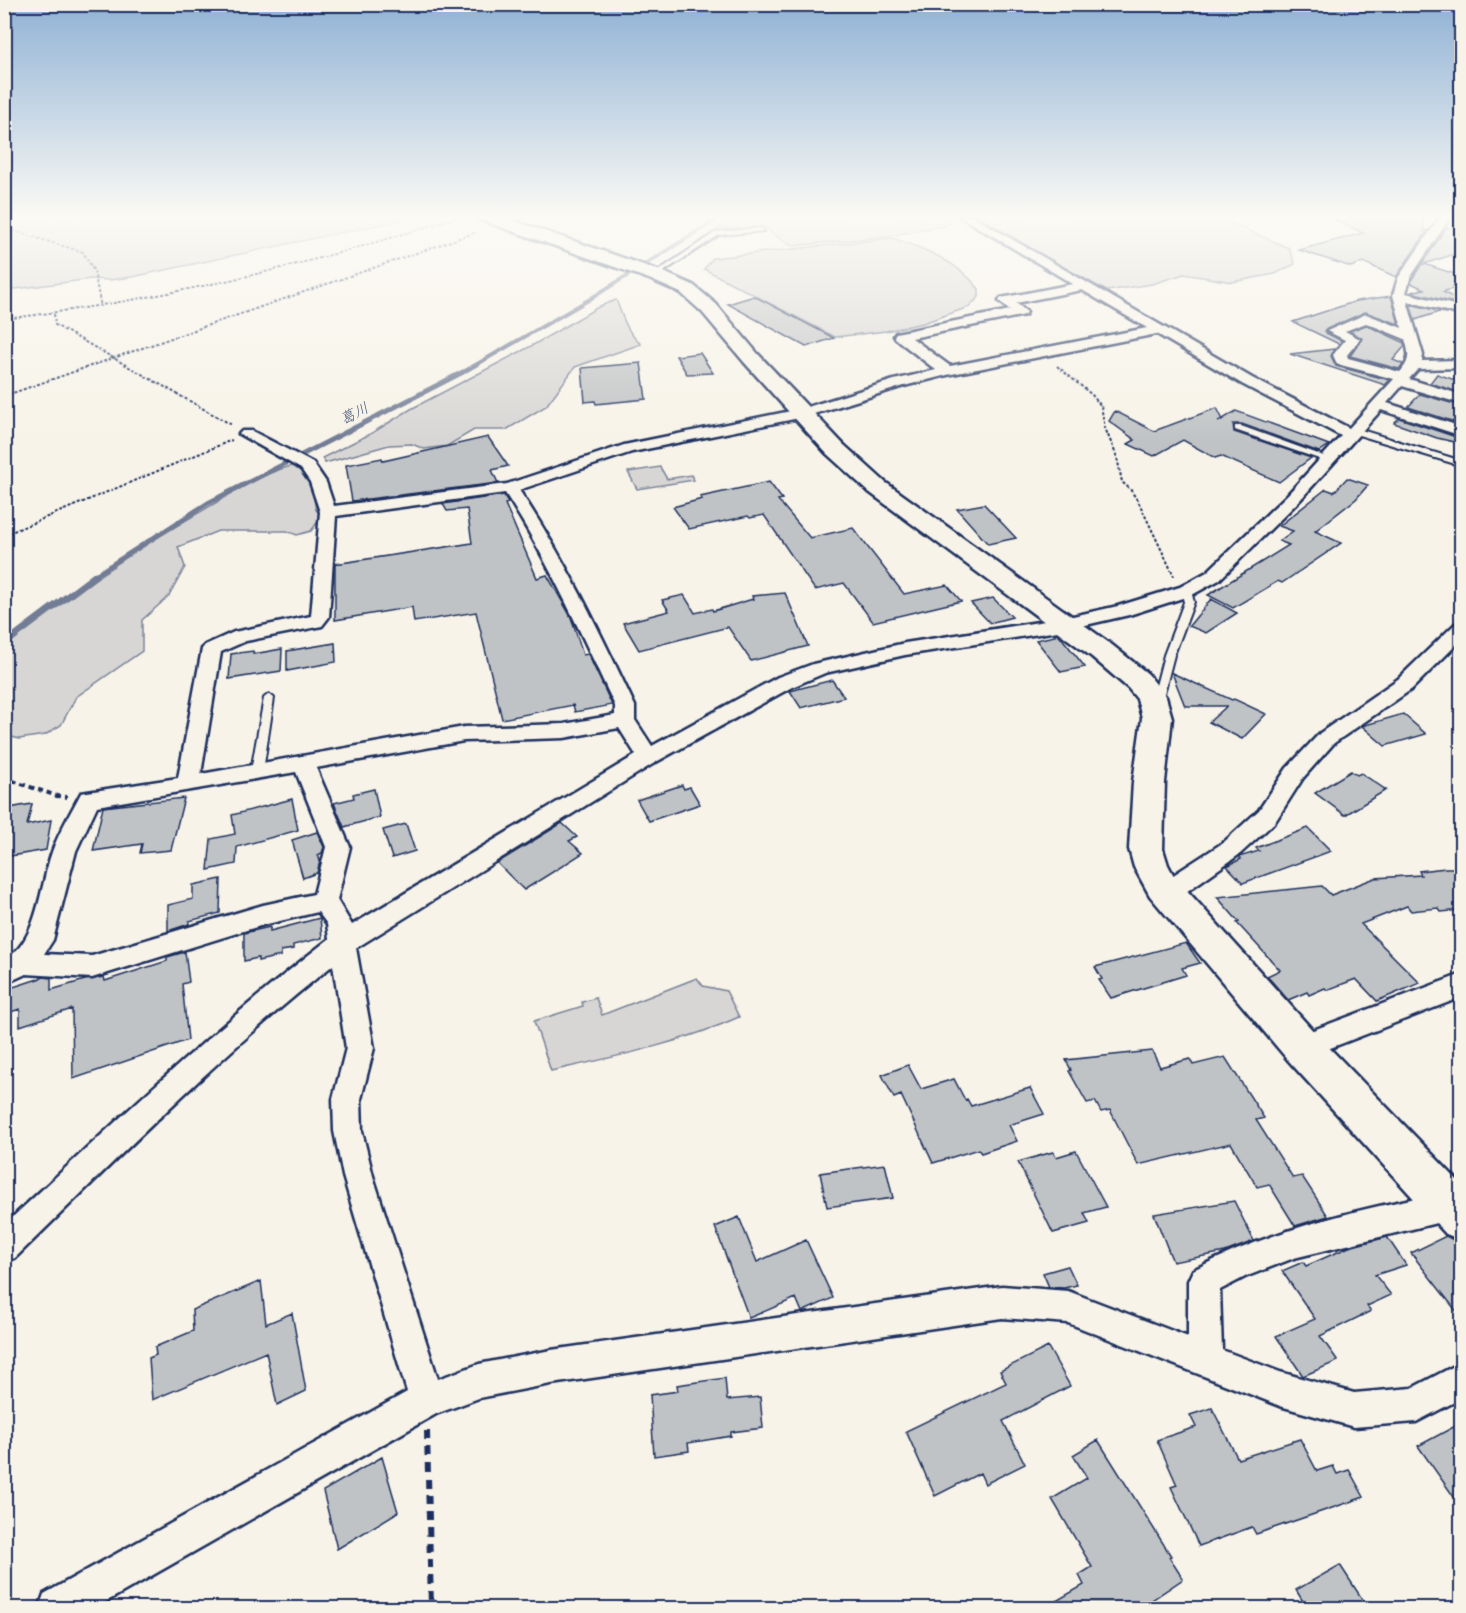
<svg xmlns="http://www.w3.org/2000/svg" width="1466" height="1613" font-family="Delius,'Klee One',sans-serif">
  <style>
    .green { fill: #d7d6d4; stroke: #798299; stroke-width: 1.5 }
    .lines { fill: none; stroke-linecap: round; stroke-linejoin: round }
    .stream-far2 { stroke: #727c95; stroke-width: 4 }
    .stream-far1 { stroke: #727c95; stroke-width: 5 }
    .stream { stroke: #727c95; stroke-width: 7 }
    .building { fill: #c0c3c5; stroke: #1b2f5e; stroke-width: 1.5 }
    .lane-casing { stroke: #1b2f5e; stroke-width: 4 }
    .street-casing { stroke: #1b2f5e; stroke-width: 5 }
    .secondary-casing { stroke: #1b2f5e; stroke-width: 5 }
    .path-far2 { stroke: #1b2f5e; stroke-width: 2; stroke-dasharray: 3 2; stroke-linecap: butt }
    .path-far1 { stroke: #1b2f5e; stroke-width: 4; stroke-dasharray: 5 4; stroke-linecap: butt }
    .path { stroke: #1b2f5e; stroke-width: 6; stroke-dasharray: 9 7; stroke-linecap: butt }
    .lane { fill: #f7f3e8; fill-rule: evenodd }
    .street { fill: #f7f3e8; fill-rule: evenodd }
    .secondary { fill: #f7f3e8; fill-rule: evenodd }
    .labels { text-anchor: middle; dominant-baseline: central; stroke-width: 4.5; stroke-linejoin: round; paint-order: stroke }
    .far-water-label { font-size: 15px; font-style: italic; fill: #465679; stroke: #f7f3e8 }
  </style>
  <rect width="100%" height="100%" fill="#f7f3e8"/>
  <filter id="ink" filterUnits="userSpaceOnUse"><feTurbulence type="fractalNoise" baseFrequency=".0167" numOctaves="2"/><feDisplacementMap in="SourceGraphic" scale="12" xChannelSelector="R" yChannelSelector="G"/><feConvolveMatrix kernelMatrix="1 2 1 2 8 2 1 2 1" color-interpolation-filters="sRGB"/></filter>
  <g filter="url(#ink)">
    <!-- green -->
    <path class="green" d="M 5,216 L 419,216 L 132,277 L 109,280 L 91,279 L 15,289 L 5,289 Z
      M 739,216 L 942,216 L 953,220 L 947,225 L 884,237 L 792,246 L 771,233 L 768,228 L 719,228 Z
      M 979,216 L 1214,216 L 1289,248 L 1295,264 L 1275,274 L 1232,282 L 1184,274 L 1152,284 L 1107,291 L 1032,250 Z
      M 893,238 C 925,249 957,261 979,289 L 979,297 L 969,307 L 923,323 L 886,331 L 835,337 L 704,269 L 713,258 Z
      M 616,300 C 623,316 626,332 641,344 L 575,367 L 546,406 L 506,430 L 474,430 L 447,446 L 424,449 L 412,444 L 389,445 L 325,463 L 322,458 L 372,433 L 411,409 L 535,344 L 600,306 Z
      M 296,465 L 311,483 L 316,510 L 322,516 L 311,531 L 297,535 L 287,531 L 218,531 L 178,547 L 185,567 L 169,596 L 142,620 L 142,651 L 76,697 L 61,725 L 45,735 L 19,739 L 5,735 L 4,648 C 68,593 144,544 217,502 C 241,488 269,470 296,465 Z
      M 660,467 L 667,479 L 691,475 L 694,480 L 637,489 L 628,472 Z
      M 697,978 L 703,986 L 726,991 L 739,1017 C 679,1044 614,1057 551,1071 L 534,1021 L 583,1006 L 582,1002 L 596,998 L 602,1015 Z"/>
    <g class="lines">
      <!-- stream-far2 -->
      <path class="stream-far2" d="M 460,374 L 590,299 L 722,216"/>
      <!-- stream-far1 -->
      <path class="stream-far1" d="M 94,576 L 208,503 L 463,372"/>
      <!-- stream -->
      <path class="stream" d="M 4,644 L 96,575"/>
    </g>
    <!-- building -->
    <path class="building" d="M 1327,216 L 1423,216 L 1424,231 L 1428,230 L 1396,277 L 1363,262 L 1351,267 L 1299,250 L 1363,233 Z
      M 1461,226 L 1461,252 L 1424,264 L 1461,276 L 1461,286 L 1443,292 L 1461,302 L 1459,304 L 1411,292 L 1424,289 L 1411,283 L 1412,279 L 1446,228 Z
      M 754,296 L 834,338 L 806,347 L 728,304 Z
      M 1391,296 L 1399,324 L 1365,312 L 1325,330 L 1326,333 L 1342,341 L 1339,344 L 1293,322 L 1357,301 Z
      M 1410,304 L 1446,313 L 1439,312 L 1415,320 Z
      M 1366,325 L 1403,342 L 1405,346 L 1393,360 L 1403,364 L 1399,369 L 1350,356 L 1362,339 L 1350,331 Z
      M 1335,349 L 1331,356 L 1336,366 L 1390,380 L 1385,385 L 1290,354 Z
      M 700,353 L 713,373 L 687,374 L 676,356 Z
      M 641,363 L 646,399 L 596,404 L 595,401 L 585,402 L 582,368 Z
      M 1437,374 L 1461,382 L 1461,393 L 1430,383 Z
      M 1420,394 L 1461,406 L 1461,424 L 1408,407 Z
      M 1217,408 L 1222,418 L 1218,422 L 1236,411 L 1329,445 L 1319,452 L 1242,424 L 1233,424 L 1234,432 L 1311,458 L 1279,482 L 1221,456 L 1215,458 L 1183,440 L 1154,456 L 1128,444 L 1135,440 L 1109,421 L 1115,411 L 1154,431 Z
      M 1399,418 L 1459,438 L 1454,442 L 1437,438 L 1394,423 Z
      M 488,437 L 508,466 L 492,470 L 498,483 L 352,501 L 346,465 L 382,458 L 383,461 Z
      M 1347,478 L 1368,485 L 1356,499 L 1315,531 L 1341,543 L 1282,583 L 1278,581 L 1233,608 L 1208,595 L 1289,545 L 1279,541 L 1293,531 L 1279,526 L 1326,489 L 1334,492 Z
      M 769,482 L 782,499 L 778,500 L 810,538 L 853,528 L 904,594 L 947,585 L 961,601 L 873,622 L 844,583 L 815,590 L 764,515 L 750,518 L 748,516 L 689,529 L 673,507 L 702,499 L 700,497 Z
      M 504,495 L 508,503 L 505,504 L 537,578 L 547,575 L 571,617 L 583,655 L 588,654 L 612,705 L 575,712 L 573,705 L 502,719 L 476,612 L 414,622 L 412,607 L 335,620 L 335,564 L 472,543 L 467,509 L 447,511 L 443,504 Z
      M 984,504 L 1016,538 L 988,544 L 957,509 Z
      M 785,593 L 808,646 L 751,661 L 728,627 L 639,650 L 623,623 L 669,611 L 662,600 L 684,595 L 695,613 L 712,609 L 713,611 L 753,599 L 752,596 Z
      M 993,598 L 1012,617 L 990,623 L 971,603 Z
      M 1211,599 L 1237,613 L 1206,633 L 1189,626 Z
      M 1059,635 L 1060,636 L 1085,667 L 1061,672 L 1036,640 Z
      M 335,643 L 336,662 L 287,671 L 287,651 Z
      M 282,649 L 281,671 L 229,679 L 231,654 L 253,651 L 253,654 Z
      M 1172,673 L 1232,700 L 1234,699 L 1266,714 L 1242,739 L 1209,722 L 1227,706 L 1185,706 Z
      M 832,680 L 844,697 L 801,708 L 790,691 Z
      M 1403,714 L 1426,734 L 1385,746 L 1362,726 Z
      M 1351,771 L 1357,775 L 1361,773 L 1386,790 L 1345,815 L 1315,793 Z
      M 682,785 L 684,789 L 690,787 L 700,804 L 649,821 L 637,800 Z
      M 374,789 L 380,817 L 344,827 L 334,803 L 354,798 L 353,794 Z
      M 184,798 L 171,850 L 140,853 L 142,844 L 93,851 L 103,807 Z
      M 292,799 L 298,830 L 237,847 L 236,864 L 208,870 L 211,839 L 235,834 L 232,815 Z
      M 32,804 L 27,825 L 51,820 L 46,850 L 4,857 L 4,809 Z
      M 562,823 L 577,837 L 569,841 L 583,853 L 524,890 L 497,863 Z
      M 406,824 L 415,851 L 392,858 L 383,830 Z
      M 1308,828 L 1331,851 L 1243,883 L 1227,866 L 1241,859 L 1239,857 L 1259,851 L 1256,848 Z
      M 317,832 L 324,847 L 322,853 L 318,855 L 320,861 L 317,873 L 303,878 L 292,840 Z
      M 1446,868 L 1461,868 L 1461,910 L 1441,912 L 1438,908 L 1411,911 L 1407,906 L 1361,924 L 1420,983 L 1377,1001 L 1356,979 L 1327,990 L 1325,988 L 1309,995 L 1307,992 L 1288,1000 L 1267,976 L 1280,970 L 1237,923 L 1239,922 L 1217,897 L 1322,886 L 1331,895 L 1375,878 L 1421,875 L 1419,871 Z
      M 221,879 L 220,913 L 189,921 L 189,924 L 168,931 L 168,905 L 193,899 L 193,885 Z
      M 320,918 L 322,938 L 293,945 L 293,949 L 281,951 L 281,956 L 258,961 L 258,958 L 244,961 L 244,933 L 270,927 L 270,931 Z
      M 1186,943 L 1200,963 L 1182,968 L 1186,975 L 1111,998 L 1099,980 L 1102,979 L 1095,967 Z
      M 185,952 L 189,982 L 182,984 L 188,1040 L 73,1079 L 72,1009 L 20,1026 L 20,1009 L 4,1014 L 4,990 L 44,977 L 51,978 L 51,990 L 85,980 L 104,977 L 105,981 L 167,961 L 167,957 Z
      M 1152,1051 L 1160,1067 L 1190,1059 L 1193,1065 L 1225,1057 L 1264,1118 L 1256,1120 L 1293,1178 L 1302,1176 L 1328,1216 L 1295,1226 L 1269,1184 L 1257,1187 L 1231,1143 L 1138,1165 L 1110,1110 L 1101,1112 L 1095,1101 L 1087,1103 L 1069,1071 L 1071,1070 L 1066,1060 Z
      M 908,1065 L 921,1089 L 954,1079 L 965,1100 L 967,1099 L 971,1106 L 1030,1088 L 1044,1114 L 1009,1125 L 1017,1141 L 981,1153 L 978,1149 L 933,1163 L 901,1095 L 894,1098 L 882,1075 Z
      M 1076,1151 L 1106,1207 L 1084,1213 L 1089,1223 L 1053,1233 L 1018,1162 L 1053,1152 L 1056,1157 Z
      M 885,1164 L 893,1198 L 827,1207 L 820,1173 Z
      M 1234,1201 L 1254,1241 L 1225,1252 L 1173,1262 L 1154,1214 Z
      M 739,1217 L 757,1262 L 806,1240 L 833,1298 L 802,1312 L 796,1298 L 749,1318 L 715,1227 Z
      M 1446,1236 L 1461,1244 L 1461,1317 L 1411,1253 Z
      M 1387,1237 L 1406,1265 L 1375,1275 L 1391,1295 L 1367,1306 L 1371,1311 L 1320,1336 L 1338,1361 L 1303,1376 L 1276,1336 L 1315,1319 L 1282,1271 L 1303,1262 L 1306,1266 L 1349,1247 Z
      M 1068,1266 L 1077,1285 L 1064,1288 L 1049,1287 L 1043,1273 Z
      M 261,1281 L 266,1324 L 292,1313 L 306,1391 L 277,1405 L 266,1352 L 152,1400 L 149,1358 L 156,1355 L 155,1347 L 193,1331 L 192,1310 Z
      M 1048,1347 L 1070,1386 L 1003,1421 L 1025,1464 L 985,1484 L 980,1473 L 935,1496 L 906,1431 L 1006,1383 L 1000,1371 Z
      M 725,1378 L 727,1400 L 760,1397 L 763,1428 L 731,1432 L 731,1436 L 688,1443 L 689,1451 L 654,1456 L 650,1395 L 678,1391 L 677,1385 Z
      M 1212,1408 L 1238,1459 L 1300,1439 L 1317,1471 L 1333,1466 L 1337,1474 L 1349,1470 L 1364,1497 L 1256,1534 L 1252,1527 L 1199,1546 L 1171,1487 L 1177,1485 L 1157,1440 L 1196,1427 L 1190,1415 Z
      M 1461,1423 L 1461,1507 L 1418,1446 Z
      M 1098,1440 L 1171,1556 L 1169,1557 L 1183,1579 L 1140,1608 L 1044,1608 L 1084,1585 L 1079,1575 L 1092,1567 L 1052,1499 L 1087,1478 L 1073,1455 Z
      M 382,1457 L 398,1512 L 337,1549 L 323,1491 Z
      M 1340,1565 L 1368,1608 L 1307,1608 L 1296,1590 Z"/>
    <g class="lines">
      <!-- lane casing -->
      <g class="lane-casing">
        <path id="lane" d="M 762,228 L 764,231 L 719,235 L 657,276 L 652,275 L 716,232 Z
          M 1235,426 L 1241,426 L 1332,459 L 1325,461 L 1235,430 Z
          M 1352,429 L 1358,429 L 1462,461 L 1462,466 L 1352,433 Z
          M 1186,588 L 1191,591 L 1194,602 L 1174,655 L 1161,705 L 1156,709 L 1151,705 L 1164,655 L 1184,602 L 1181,591 Z
          M 269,694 L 274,698 L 263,771 L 257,775 L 251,771 L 264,698 Z"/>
      </g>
      <!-- street casing -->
      <g class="street-casing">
        <path id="street" d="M 510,216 L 526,216 L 503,225 L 498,222 Z
          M 959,216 L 972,216 L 1252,378 L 1349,428 L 1394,379 L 1337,364 L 1333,355 L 1345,340 L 1327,331 L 1366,314 L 1402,328 L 1393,295 L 1398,278 L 1441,216 L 1451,216 L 1410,278 L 1406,293 L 1462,307 L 1462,315 L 1407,301 L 1423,355 L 1422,361 L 1462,360 L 1462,368 L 1418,369 L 1409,379 L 1462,395 L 1462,404 L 1402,386 L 1387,403 L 1462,427 L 1462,436 L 1381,410 L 1300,500 L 1219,580 L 1192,595 L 1129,615 L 1064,630 L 905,655 L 825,673 L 792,687 L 656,762 L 356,948 L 374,1048 L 361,1099 L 362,1131 L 373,1176 L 438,1379 L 479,1364 L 551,1350 L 1002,1286 L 1068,1291 L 1188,1337 L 1188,1281 L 1193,1270 C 1276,1228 1359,1209 1450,1191 L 1461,1195 L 1461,1217 L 1294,1258 L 1245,1277 L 1220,1290 L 1222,1350 L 1280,1372 L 1354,1393 L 1412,1388 L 1462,1362 L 1462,1398 L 1416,1422 L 1354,1427 L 1280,1406 L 1068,1323 L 1002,1318 L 551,1384 L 479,1398 L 436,1414 L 95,1608 L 39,1608 L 44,1594 L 407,1392 L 343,1176 L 334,1131 L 333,1099 L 346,1048 L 333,965 C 220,1054 118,1158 15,1258 L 4,1262 L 4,1225 C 110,1127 215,1027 329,939 L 327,924 L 318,912 L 263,925 L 92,978 L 26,974 L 4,984 L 4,960 C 38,943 40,885 52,852 C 59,832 71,812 81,793 L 178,778 L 202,649 L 205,645 L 234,632 L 311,616 L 320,512 L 310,482 L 301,469 L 239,434 L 242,431 L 252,431 L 313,463 L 326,482 L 334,506 L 507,484 L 624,445 L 801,409 L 894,380 L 936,370 L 896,339 L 894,336 L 896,333 L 1010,310 L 999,301 L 1001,298 L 1073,284 ZM 1082,290 L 1147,328 L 950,366 L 912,338 L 1025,315 L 1027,312 L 1016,303 ZM 1366,323 L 1405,339 C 1409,353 1411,360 1400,372 L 1348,358 L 1347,355 L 1360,339 L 1345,331 ZM 1157,334 L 1242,384 L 1341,436 L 1288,494 L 1207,572 L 1180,587 L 1118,606 L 1064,618 L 905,643 L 813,664 L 778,677 L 652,746 L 635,720 L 635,706 C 600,632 565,558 519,490 L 632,452 L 804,417 L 904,386 L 947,375 ZM 505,493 C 549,561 581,634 615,706 L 615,715 L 564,724 L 464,727 L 201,774 L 221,652 L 246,641 L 322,626 L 329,617 L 336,516 ZM 619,728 L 636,755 L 352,925 L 337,900 L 350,847 L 316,768 L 464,741 L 564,738 ZM 296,772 L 326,847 L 314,894 L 263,905 L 92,956 L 44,954 L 53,940 L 76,851 L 97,806 Z
          M 1462,622 L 1462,639 L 1412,689 L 1334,743 L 1303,778 L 1275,822 L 1240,854 L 1176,899 L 1167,902 L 1158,899 L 1155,892 L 1158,885 L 1224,842 L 1259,810 L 1287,768 L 1320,733 L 1398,679 L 1455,624 Z
          M 1462,974 L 1462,997 L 1302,1059 L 1292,1056 L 1288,1047 L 1292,1038 Z"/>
      </g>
      <!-- secondary casing -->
      <g class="secondary-casing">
        <path id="secondary" d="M 476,216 L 500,216 L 661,271 L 693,285 L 716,304 L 758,354 L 843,444 L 885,482 L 1112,645 L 1148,674 L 1166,697 L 1172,718 L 1165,782 L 1163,849 L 1168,865 L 1174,876 L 1316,1034 L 1462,1185 L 1462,1240 L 1446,1234 L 1288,1060 L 1150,896 L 1134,867 L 1129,849 L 1133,782 L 1142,718 L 1137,699 L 1128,688 L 1092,657 L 869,492 L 827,454 L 744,362 L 702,312 L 681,293 L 649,279 L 478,219 Z"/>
      </g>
      <!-- path-far2 -->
      <path class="path-far2" d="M 4,228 L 83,252 L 94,271 L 101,307
        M 54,314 L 55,325 L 232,425
        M 4,319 C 160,300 310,266 459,216
        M 1057,366 L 1092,395 L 1101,406 L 1105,428 L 1117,457 L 1122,482 L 1130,489 L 1139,503 L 1174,576
        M 4,396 L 477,232
        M 4,535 L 232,440"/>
      <!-- path-far1 -->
      <path class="path-far1" d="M 4,778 L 57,796 L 67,797"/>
      <!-- path -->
      <path class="path" d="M 427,1431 L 431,1608"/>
      <!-- lane -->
      <use href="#lane" class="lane"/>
      <!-- street -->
      <use href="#street" class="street"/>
      <!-- secondary -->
      <use href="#secondary" class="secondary"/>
    </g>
  </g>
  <!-- sky -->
  <linearGradient id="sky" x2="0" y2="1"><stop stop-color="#90b2d5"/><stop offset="0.49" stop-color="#fbfaf5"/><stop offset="1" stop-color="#fbfaf5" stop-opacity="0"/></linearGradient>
  <rect width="1466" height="442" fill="url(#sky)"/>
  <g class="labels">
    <!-- far-water labels -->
    <g class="far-water-label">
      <text transform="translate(354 413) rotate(-27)">葛川</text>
    </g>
  </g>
  <!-- margin -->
  <rect width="1466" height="1613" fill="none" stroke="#f7f3e8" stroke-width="24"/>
  <rect x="12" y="12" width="1442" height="1589" fill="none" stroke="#1b2f5e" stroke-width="2" filter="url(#ink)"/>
</svg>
